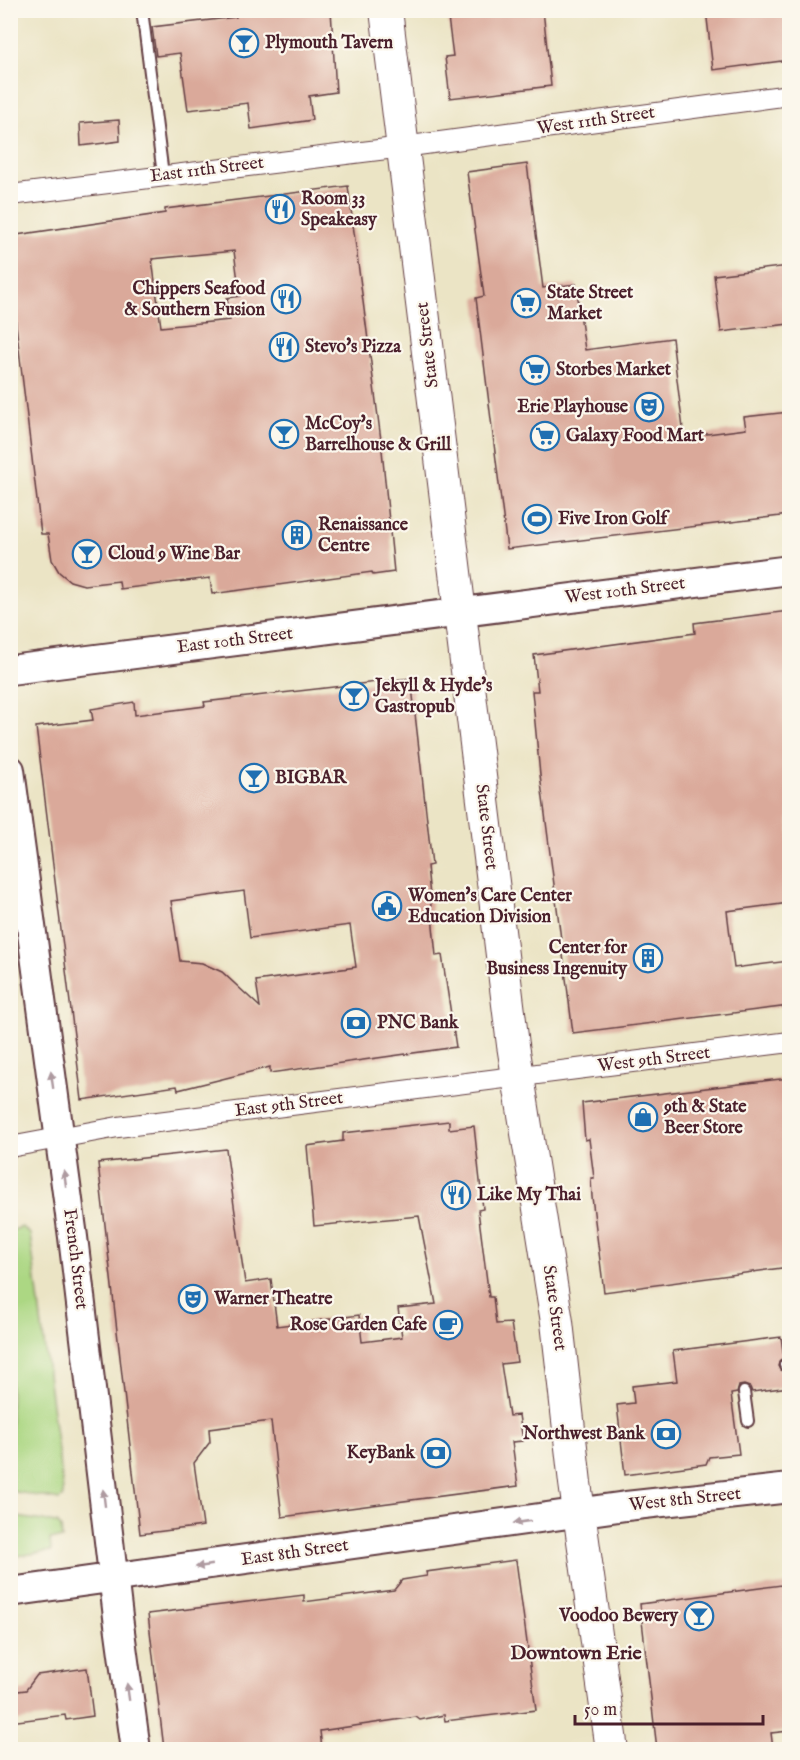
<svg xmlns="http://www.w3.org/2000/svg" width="800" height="1760" font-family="'IM FELL English',serif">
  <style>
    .grass { fill: #acd783; stroke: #7b7b57; stroke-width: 1.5 }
    .building { fill: #daa99a; fill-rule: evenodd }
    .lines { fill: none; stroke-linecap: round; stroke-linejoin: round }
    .lane-casing { stroke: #623d42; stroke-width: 14 }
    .street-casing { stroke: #623d42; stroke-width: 22 }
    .secondary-casing { stroke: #623d42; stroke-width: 32 }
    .primary-casing { stroke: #623d42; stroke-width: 34 }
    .lane { stroke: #fff; stroke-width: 10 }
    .street { stroke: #fff; stroke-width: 20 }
    .secondary { stroke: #fff; stroke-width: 28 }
    .primary { stroke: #fff; stroke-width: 32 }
    .oneway { fill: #ae9aa0 }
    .labels { text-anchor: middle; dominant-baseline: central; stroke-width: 4.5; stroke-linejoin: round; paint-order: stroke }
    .poi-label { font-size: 18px; font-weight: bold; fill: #4a1f2b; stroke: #fbf7ec; text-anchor: start }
    .street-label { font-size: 18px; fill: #4a1f2b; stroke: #fbf7ec }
    .neighbourhood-label { font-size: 20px; font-weight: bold; fill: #4a1f2b; stroke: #fbf7ec }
  </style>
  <rect width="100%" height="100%" fill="#fbf7ec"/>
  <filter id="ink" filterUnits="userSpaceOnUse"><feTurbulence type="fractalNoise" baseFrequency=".0167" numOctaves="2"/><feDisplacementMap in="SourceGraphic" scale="12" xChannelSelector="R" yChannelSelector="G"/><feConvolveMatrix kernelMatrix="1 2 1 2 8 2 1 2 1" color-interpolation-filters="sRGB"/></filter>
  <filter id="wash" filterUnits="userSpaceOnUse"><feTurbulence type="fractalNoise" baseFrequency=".008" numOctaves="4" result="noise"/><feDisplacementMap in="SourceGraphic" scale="24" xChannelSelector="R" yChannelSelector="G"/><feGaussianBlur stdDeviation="1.35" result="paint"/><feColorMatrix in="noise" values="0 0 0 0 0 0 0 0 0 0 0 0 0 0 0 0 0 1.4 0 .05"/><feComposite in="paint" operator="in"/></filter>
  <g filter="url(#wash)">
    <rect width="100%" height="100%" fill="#ebe4c5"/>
    <!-- grass -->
    <path class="grass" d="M 22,1227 L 30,1234 L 63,1490 L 63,1497 L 59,1500 L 11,1491 L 10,1231 Z
      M 11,1516 L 56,1523 L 61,1527 L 62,1539 L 50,1539 L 51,1551 L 11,1557 Z"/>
    <g id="blocks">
      <!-- building -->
      <path class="building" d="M 235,10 L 331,10 L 336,92 L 309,96 L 312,120 L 251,129 L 248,103 L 188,110 L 180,53 L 156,56 L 152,27 L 236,17 Z
        M 447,10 L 543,10 L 551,86 L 450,98 L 445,57 L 453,56 Z
        M 706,10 L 789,10 L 789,60 L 713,70 Z
        M 119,120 L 120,141 L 81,146 L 80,123 Z
        M 527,164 L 543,288 L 576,284 L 585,350 L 672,338 L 684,437 L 746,429 L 744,417 L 789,412 L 789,515 L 507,549 L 476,298 L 484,296 L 467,172 Z
        M 348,186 L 381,440 L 394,572 L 373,575 L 372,572 L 212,594 L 210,578 L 120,589 L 119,581 L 84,585 L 70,581 L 59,572 L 52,560 L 48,534 L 41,534 L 10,274 L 10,236 L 165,213 L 165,209 ZM 234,251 L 240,296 L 227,298 L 230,320 L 161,327 L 152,259 Z
        M 789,266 L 789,324 L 721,332 L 714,275 Z
        M 789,611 L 789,903 L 727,911 L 734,968 L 789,961 L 789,1006 L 573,1033 L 540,775 L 532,691 L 538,691 L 534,655 L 695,633 L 694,623 Z
        M 411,678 L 432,865 L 427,866 L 436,956 L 442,955 L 456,1047 L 270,1073 L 270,1067 L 178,1090 L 177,1086 L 82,1100 L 36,727 L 93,720 L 91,709 L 134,702 L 135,715 L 205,706 L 204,702 ZM 244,891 L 250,938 L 350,925 L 356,967 L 256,981 L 260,1007 L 222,972 L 202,963 L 180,961 L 171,901 Z
        M 789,1078 L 789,1267 L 604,1292 L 592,1197 L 591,1178 L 594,1178 L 589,1139 L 585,1140 L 582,1103 Z
        M 449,1121 L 449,1129 L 474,1126 L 483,1209 L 478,1210 L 489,1297 L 493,1297 L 496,1324 L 511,1323 L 517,1362 L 501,1364 L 509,1416 L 519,1415 L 523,1441 L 512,1442 L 518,1486 L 282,1517 L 271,1421 L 209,1429 L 210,1442 L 194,1463 L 203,1526 L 140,1534 L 98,1163 L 226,1149 L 245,1283 L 271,1279 L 277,1326 L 359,1315 L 362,1342 L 402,1337 L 398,1308 L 436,1304 L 419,1216 L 314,1226 L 307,1146 L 343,1141 L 343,1133 Z
        M 781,1337 L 784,1358 L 780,1360 L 778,1366 L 780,1370 L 787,1372 L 789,1387 L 752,1392 L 750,1387 L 744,1385 L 739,1386 L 737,1393 L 731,1394 L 739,1454 L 709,1457 L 706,1464 L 625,1475 L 617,1405 L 634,1403 L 632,1386 L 677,1381 L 673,1351 Z
        M 516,1560 L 536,1710 L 445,1721 L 444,1715 L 420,1720 L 416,1717 L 320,1731 L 322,1749 L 164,1749 L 148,1614 L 304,1595 L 304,1602 L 394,1590 L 402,1580 L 427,1576 L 426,1572 Z
        M 789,1584 L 789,1731 L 771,1733 L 773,1749 L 657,1749 L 640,1604 Z
        M 87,1668 L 93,1716 L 66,1720 L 65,1715 L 10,1722 L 10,1692 L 26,1690 L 37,1675 Z"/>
    </g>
  </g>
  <g filter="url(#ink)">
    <use href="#blocks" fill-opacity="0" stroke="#623d42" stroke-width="1.5"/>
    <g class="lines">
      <!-- lane casing -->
      <g class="lane-casing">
        <path id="lane" d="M 142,10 L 163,175
          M 785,1365 L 790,1364
          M 744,1392 L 748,1421"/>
      </g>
      <!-- street casing -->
      <g class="street-casing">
        <path id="street" d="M 10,195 L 403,147 L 790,95
          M 10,1147 L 118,1127 L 790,1042"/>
      </g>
      <!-- secondary casing -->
      <g class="secondary-casing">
        <path id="secondary" d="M 10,670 L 790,570
          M 10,770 L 73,1237 L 118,1617 L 136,1750
          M 10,1592 L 626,1506 L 790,1488"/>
      </g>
      <!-- primary casing -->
      <g class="primary-casing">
        <path id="primary" d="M 386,10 L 513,1045 L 557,1322 L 575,1483 L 612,1750"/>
      </g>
      <!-- lane -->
      <use href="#lane" class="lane"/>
      <!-- street -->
      <use href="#street" class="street"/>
      <!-- secondary -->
      <use href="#secondary" class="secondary"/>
      <!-- primary -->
      <use href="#primary" class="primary"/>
    </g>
    <!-- one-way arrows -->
    <defs><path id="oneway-solid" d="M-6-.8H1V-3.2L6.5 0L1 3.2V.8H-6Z" transform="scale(1.5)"/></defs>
    <g class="oneway">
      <use href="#oneway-solid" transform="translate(52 1080) rotate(-98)"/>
      <use href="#oneway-solid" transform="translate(65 1179) rotate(-98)"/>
      <use href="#oneway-solid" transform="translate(104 1498) rotate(-97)"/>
      <use href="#oneway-solid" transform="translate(522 1522) rotate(172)"/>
      <use href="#oneway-solid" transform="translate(204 1566) rotate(172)"/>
      <use href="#oneway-solid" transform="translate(128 1692) rotate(-98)"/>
    </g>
  </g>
  <!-- icons -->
  <defs>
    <g id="bar-ring" transform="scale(1.5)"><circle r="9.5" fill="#fbf7ec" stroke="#1f6fb2" stroke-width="1.5"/><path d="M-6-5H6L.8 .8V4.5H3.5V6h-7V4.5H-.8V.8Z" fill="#1f6fb2"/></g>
    <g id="restaurant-ring" transform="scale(1.5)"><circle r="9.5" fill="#fbf7ec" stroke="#1f6fb2" stroke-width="1.5"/><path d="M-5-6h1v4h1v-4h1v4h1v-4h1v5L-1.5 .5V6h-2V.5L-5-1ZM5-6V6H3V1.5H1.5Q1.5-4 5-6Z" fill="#1f6fb2"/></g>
    <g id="supermarket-ring" transform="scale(1.5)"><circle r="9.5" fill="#fbf7ec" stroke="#1f6fb2" stroke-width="1.5"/><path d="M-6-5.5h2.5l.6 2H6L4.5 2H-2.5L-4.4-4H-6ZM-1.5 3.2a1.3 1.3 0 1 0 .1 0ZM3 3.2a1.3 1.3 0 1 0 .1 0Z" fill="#1f6fb2"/></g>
    <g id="theatre-ring" transform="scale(1.5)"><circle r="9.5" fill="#fbf7ec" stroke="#1f6fb2" stroke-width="1.5"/><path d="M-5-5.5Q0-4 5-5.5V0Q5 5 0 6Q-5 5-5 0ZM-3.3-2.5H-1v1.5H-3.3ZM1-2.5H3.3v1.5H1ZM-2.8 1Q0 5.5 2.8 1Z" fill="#1f6fb2"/></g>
    <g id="stadium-ring" transform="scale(1.5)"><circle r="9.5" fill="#fbf7ec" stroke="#1f6fb2" stroke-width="1.5"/><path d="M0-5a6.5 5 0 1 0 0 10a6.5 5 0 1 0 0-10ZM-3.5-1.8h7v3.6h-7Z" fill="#1f6fb2"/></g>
    <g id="building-ring" transform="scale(1.5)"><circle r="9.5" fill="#fbf7ec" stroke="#1f6fb2" stroke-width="1.5"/><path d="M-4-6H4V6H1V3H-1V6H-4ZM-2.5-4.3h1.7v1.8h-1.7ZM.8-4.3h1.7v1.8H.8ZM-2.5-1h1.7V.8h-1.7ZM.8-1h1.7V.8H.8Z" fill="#1f6fb2"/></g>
    <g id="civic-ring" transform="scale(1.5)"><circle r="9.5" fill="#fbf7ec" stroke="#1f6fb2" stroke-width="1.5"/><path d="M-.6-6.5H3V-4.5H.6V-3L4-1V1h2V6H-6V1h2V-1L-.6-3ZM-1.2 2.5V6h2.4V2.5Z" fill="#1f6fb2"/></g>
    <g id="bank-ring" transform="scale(1.5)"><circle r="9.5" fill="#fbf7ec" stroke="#1f6fb2" stroke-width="1.5"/><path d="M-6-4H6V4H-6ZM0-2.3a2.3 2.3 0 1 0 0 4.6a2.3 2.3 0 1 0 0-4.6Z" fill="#1f6fb2"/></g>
    <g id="shop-ring" transform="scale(1.5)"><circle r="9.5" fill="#fbf7ec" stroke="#1f6fb2" stroke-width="1.5"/><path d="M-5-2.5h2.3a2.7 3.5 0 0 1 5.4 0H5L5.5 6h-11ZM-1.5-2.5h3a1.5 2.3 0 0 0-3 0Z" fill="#1f6fb2"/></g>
    <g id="cafe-ring" transform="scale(1.5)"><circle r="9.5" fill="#fbf7ec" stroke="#1f6fb2" stroke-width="1.5"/><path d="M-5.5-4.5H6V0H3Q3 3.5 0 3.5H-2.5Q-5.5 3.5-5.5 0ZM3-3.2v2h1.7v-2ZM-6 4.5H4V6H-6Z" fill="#1f6fb2"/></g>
  </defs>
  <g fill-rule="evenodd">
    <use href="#bar-ring" x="244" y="43"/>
    <use href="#restaurant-ring" x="280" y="209"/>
    <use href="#restaurant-ring" x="286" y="299"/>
    <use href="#supermarket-ring" x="526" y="303"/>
    <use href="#restaurant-ring" x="284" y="347"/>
    <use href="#supermarket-ring" x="535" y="370"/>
    <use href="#theatre-ring" x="649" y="407"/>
    <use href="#bar-ring" x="284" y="434"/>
    <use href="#supermarket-ring" x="545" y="436"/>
    <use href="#stadium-ring" x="537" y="519"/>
    <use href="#building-ring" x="297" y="535"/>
    <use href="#bar-ring" x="87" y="554"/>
    <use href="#bar-ring" x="354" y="696"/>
    <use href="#bar-ring" x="254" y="778"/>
    <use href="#civic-ring" x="387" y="906"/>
    <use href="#building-ring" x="648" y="958"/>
    <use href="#bank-ring" x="356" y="1023"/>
    <use href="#shop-ring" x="643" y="1117"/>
    <use href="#restaurant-ring" x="456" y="1195"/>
    <use href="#theatre-ring" x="193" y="1299"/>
    <use href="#cafe-ring" x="448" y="1325"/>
    <use href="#bank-ring" x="666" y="1434"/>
    <use href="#bank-ring" x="436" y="1453"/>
    <use href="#bar-ring" x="699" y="1616"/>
  </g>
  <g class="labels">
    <!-- poi labels -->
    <g class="poi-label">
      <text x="265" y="43">Plymouth Tavern</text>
      <text x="301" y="199">Room 33<tspan x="301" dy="21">Speakeasy</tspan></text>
      <text x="265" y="289" text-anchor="end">Chippers Seafood<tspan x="265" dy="21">&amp; Southern Fusion</tspan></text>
      <text x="547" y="293">State Street<tspan x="547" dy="21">Market</tspan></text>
      <text x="305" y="347">Stevo's Pizza</text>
      <text x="556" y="370">Storbes Market</text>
      <text x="628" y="407" text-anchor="end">Erie Playhouse</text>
      <text x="305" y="424">McCoy's<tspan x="305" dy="21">Barrelhouse &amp; Grill</tspan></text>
      <text x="566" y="436">Galaxy Food Mart</text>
      <text x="558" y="519">Five Iron Golf</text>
      <text x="318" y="525">Renaissance<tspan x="318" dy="21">Centre</tspan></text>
      <text x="108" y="554">Cloud 9 Wine Bar</text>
      <text x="375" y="686">Jekyll &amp; Hyde's<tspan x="375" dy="21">Gastropub</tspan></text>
      <text x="275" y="778">BIGBAR</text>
      <text x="408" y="896">Women's Care Center<tspan x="408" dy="21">Education Division</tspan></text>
      <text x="627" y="948" text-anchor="end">Center for<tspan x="627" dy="21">Business Ingenuity</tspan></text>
      <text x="377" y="1023">PNC Bank</text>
      <text x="664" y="1107">9th &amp; State<tspan x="664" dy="21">Beer Store</tspan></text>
      <text x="477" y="1195">Like My Thai</text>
      <text x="214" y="1299">Warner Theatre</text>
      <text x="427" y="1325" text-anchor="end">Rose Garden Cafe</text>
      <text x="645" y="1434" text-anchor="end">Northwest Bank</text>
      <text x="415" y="1453" text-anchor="end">KeyBank</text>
      <text x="678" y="1616" text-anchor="end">Voodoo Bewery</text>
    </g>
    <!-- street labels -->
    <g class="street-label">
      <text transform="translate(596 121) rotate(-8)">West 11th Street</text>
      <text transform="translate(207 170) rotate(-7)">East 11th Street</text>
      <text transform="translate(428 345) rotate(-97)">State Street</text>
      <text transform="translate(625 591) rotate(-7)">West 10th Street</text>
      <text transform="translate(235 641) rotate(-7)">East 10th Street</text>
      <text transform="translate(486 827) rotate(83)">State Street</text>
      <text transform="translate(654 1060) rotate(-7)">West 9th Street</text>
      <text transform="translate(289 1105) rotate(-7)">East 9th Street</text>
      <text transform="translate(75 1259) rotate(83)">French Street</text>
      <text transform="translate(554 1308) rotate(82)">State Street</text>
      <text transform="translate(685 1500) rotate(-6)">West 8th Street</text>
      <text transform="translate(295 1553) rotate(-8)">East 8th Street</text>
    </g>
    <!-- neighbourhood labels -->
    <g class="neighbourhood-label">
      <text x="576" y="1653">Downtown Erie</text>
    </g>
  </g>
  <!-- margin -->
  <rect width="800" height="1760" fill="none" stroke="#fbf7ec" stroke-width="36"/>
  <!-- scale -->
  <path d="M575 1715v9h188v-9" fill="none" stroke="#4a1f2b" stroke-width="3"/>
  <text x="584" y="1715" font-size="18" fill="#4a1f2b" stroke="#fbf7ec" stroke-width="4.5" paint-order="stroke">50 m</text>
</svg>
